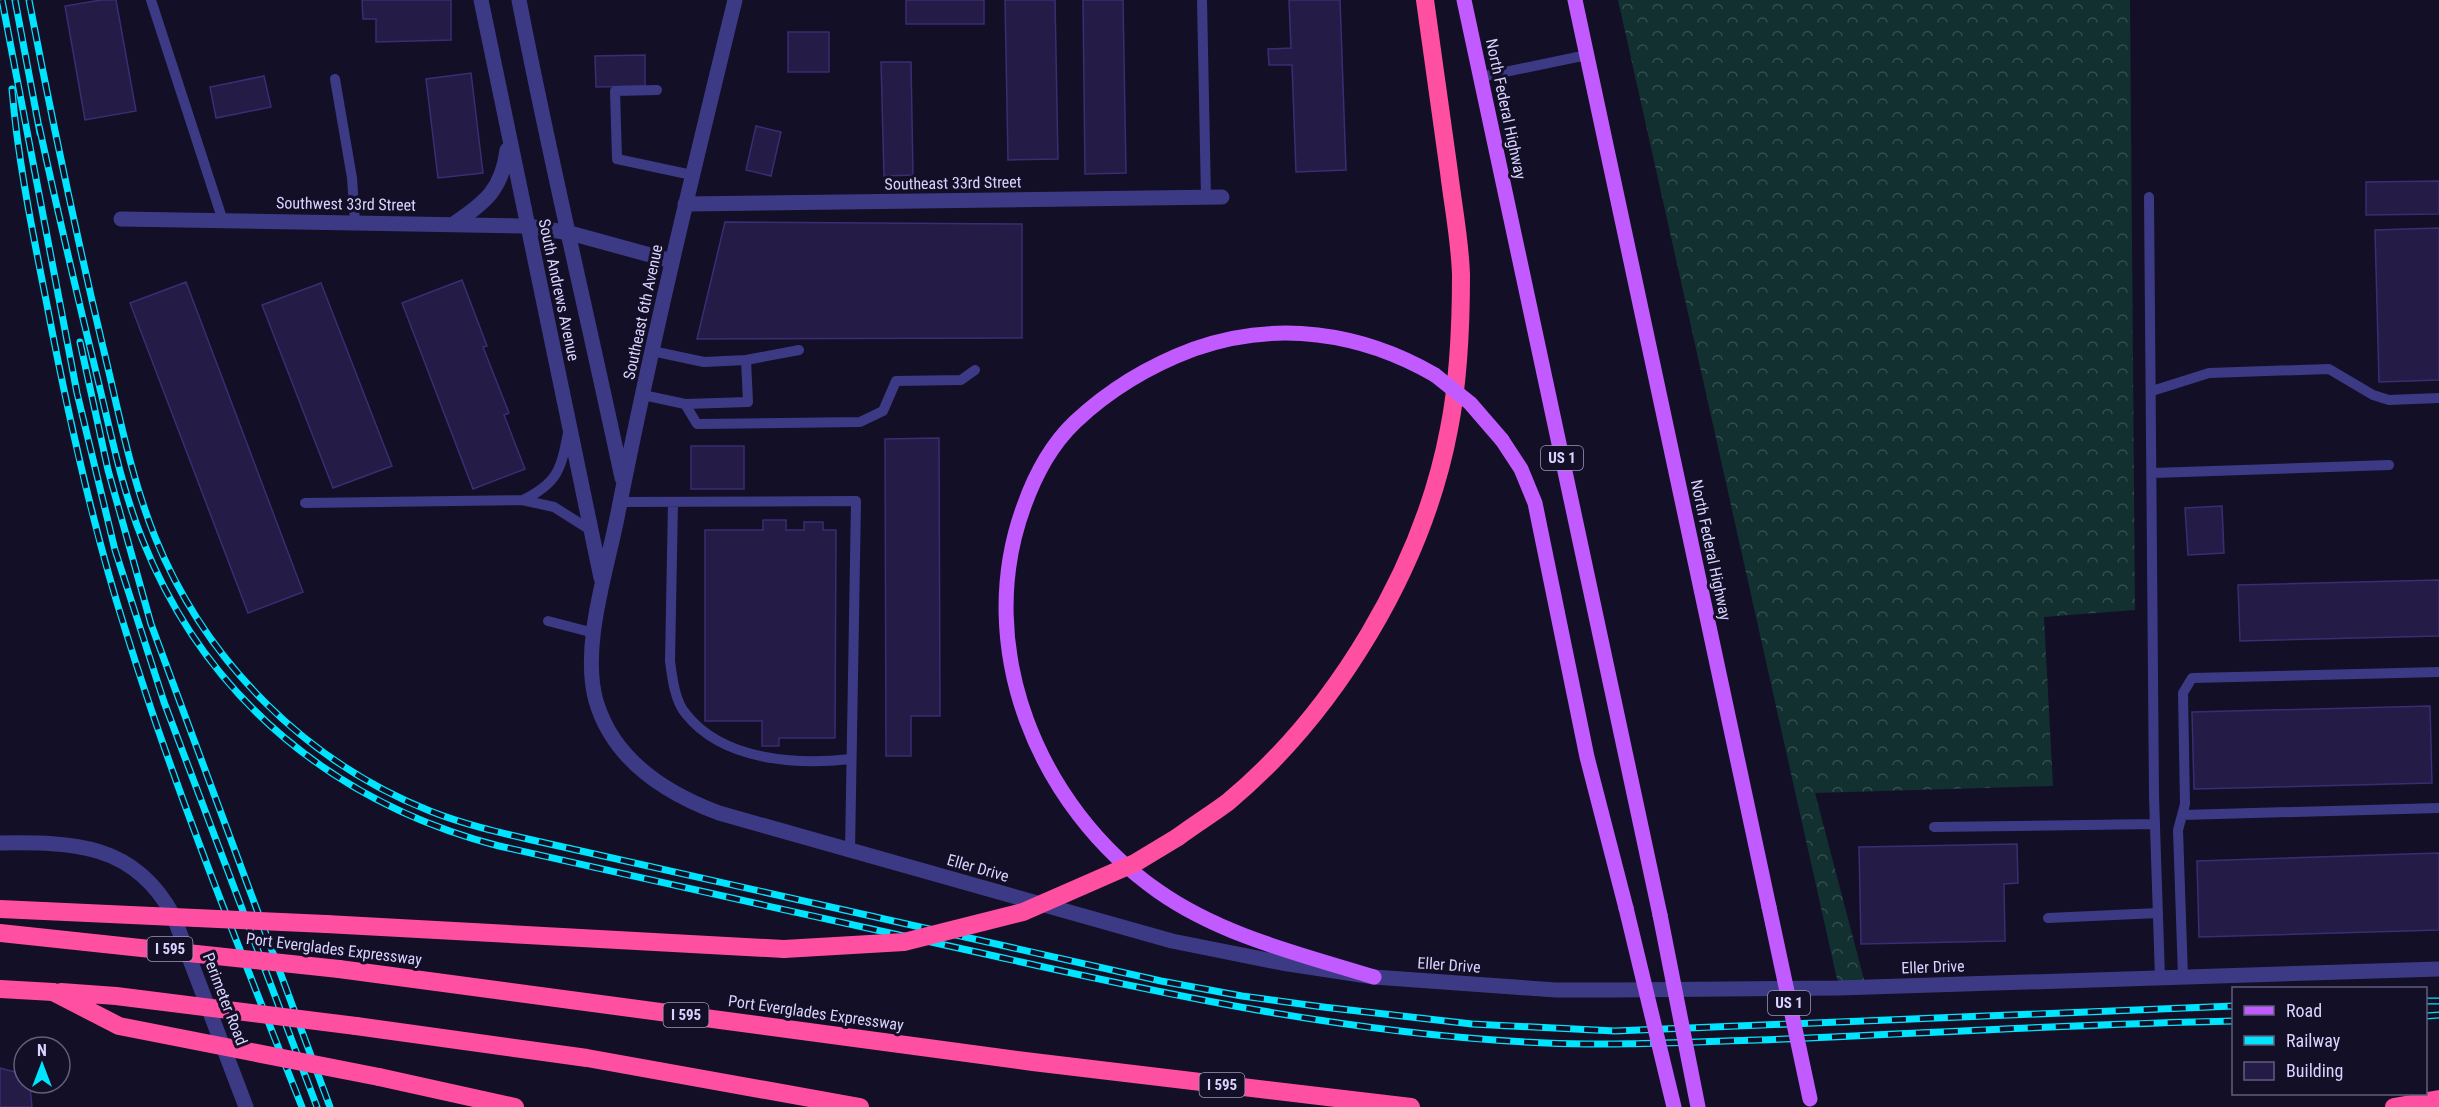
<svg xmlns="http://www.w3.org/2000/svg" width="2439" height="1107" font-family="'Roboto Condensed',sans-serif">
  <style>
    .forest { fill: url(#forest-crowns) }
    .building { fill: #241b47; stroke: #3b2d73; stroke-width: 1.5 }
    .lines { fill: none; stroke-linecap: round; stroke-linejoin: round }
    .service { stroke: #3d3a85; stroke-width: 10 }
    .minor { stroke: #3d3a85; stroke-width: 15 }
    .tertiary { stroke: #3d3a85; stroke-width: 15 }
    .primary { stroke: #c25bff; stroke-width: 15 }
    .motorway { stroke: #ff4fa3; stroke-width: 18 }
    .rail-casing { stroke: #00e5ff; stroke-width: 7 }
    .rail { stroke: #130f26; stroke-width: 4.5; stroke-dasharray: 14; stroke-linecap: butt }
    .primary-bridge { stroke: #c25bff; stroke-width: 15 }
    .motorway-bridge { stroke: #ff4fa3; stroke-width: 18 }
    .labels { text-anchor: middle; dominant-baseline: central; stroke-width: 6; stroke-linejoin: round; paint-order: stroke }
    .shield { fill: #130f26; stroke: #9e99be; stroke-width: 1.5 }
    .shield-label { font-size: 15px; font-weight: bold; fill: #d9d4ff }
    .street-label { font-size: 16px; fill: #d9d4ff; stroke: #130f26 }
  </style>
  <defs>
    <pattern id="forest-crowns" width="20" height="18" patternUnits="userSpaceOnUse" patternTransform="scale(1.5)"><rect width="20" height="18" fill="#12302f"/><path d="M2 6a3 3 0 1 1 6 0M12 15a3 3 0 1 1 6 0" fill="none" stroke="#344d4e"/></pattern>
  </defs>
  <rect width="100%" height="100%" fill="#130f26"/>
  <!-- forest -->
  <path class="forest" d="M 1618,0 L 2130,0 L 2135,610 L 2044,617 L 2053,786 L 1815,793 L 1866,987 L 1839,988 Z"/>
  <!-- building -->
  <path class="building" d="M 101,0 L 116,0 L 136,111 L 85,120 L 65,6 Z
    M 362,0 L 451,0 L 451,40 L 376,42 L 376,19 L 363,19 Z
    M 906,0 L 984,0 L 984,24 L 906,24 Z
    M 1005,0 L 1055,0 L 1058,159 L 1008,160 Z
    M 1083,0 L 1123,0 L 1126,173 L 1085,174 Z
    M 1289,0 L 1340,0 L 1346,170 L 1296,172 L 1292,65 L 1269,65 L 1268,49 L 1291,48 Z
    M 788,32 L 829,32 L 829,72 L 788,72 Z
    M 645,55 L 645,86 L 596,87 L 595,56 Z
    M 881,62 L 911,62 L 913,175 L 884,176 Z
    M 471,73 L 483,173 L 438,178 L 426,79 Z
    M 264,76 L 271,107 L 216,118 L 210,87 Z
    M 756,126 L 781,132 L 771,176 L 746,170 Z
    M 2439,181 L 2439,214 L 2366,215 L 2366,182 Z
    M 725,222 L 1022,224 L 1022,338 L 697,339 Z
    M 2439,228 L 2439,380 L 2379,382 L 2375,230 Z
    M 462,280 L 487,346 L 483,347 L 509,413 L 504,415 L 525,469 L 473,489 L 402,303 Z
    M 186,282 L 303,592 L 248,613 L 130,303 Z
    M 321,283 L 392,466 L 333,488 L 262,305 Z
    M 939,438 L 940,716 L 911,716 L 911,756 L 886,756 L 885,439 Z
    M 691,446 L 744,446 L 744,489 L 691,489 Z
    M 2222,506 L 2224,553 L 2188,555 L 2185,508 Z
    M 763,520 L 786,520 L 786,530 L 804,530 L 804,522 L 823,522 L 823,530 L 836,530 L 835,738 L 779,738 L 779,746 L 762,746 L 762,721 L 705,721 L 705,530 L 763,530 Z
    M 2439,580 L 2439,636 L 2240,641 L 2238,585 Z
    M 2430,706 L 2432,783 L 2194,789 L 2192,712 Z
    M 2017,844 L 2018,883 L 2004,884 L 2005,941 L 1861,944 L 1859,847 Z
    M 2439,853 L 2439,930 L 2199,937 L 2197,861 Z
    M 0,1068 L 15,1072 L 24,1078 L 24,1083 L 30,1087 L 32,1107 L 0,1107 Z"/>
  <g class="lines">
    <!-- service -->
    <path class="service" d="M 151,0 L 223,221
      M 1202,0 L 1206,198
      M 1481,77 L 1587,55
      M 335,79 L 352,178 L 355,222
      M 657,90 L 615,91 L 617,159 L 692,175
      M 2149,197 L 2154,796 L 2160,978
      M 652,351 L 704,362 L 746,360 L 799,350
      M 2152,391 L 2209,373 L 2329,369 L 2373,395 L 2389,400 L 2439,398
      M 643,395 L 685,404 L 748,402 L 746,360
      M 685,404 L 697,424 L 860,422 L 883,411 L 896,381 L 961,380 L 975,370
      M 2153,473 L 2389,465
      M 523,500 C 558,483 561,469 568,433
      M 620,502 L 856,501 L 850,851
      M 673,502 L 670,661 C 672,677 675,702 686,714 C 723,761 797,765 851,759
      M 305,503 L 522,500 L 554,507 L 592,531
      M 548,621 L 594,633
      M 2182,815 L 2439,808
      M 1934,827 L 2155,824
      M 2048,918 L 2158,913
      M 2183,977 L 2178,830 L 2185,804 L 2183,693 L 2192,678 L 2439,672"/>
    <!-- minor -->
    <path class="minor" d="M 685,204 L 1222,197
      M 121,219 L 527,226 L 570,233 L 672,261"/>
    <!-- tertiary -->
    <path class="tertiary" d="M 481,0 L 601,578
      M 519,0 C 550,160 588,318 622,478
      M 735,0 C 693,172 651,344 617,518 C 606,573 581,647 596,701 C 613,759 665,793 719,813 L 1172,941 L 1282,963 L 1374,977 L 1556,990 L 1615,990 L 1839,988 L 2439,969
      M 455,223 C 486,202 502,189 507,150
      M 0,843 C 73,842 134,843 173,915 L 246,1107"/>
    <!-- primary -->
    <path class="primary" d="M 1464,0 L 1660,915
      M 1575,0 L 1769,907
      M 1502,440 L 1521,469 L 1535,503 L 1587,757 L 1626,908
      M 1374,977 C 1300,954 1222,936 1158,891 C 1038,807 972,647 1024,506 C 1035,475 1052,444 1075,422 C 1109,390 1151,365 1194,349 C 1276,320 1361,332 1435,375"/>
    <!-- motorway -->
    <path class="motorway" d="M 1178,837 C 1194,825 1212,814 1228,802 C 1336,712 1423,567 1449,429 C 1459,379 1461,326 1461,275 C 1460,240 1453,206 1449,172 C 1441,115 1433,57 1425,0
      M 326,924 L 784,949
      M 339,969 L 1033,1062 L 1411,1107
      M 0,989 L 53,992
      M 356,1026 L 587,1058 L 860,1107
      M 379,1077 L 515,1107
      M 2394,1107 L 2439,1099"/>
    <!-- rail casing -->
    <g class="rail-casing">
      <path id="rail" d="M 2,0 L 77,393 L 115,550 L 164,702 L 317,1107
        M 15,0 L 40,133
        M 29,0 C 51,115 75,229 102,343 C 118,408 130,475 155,537 C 205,661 306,762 430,811 C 463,824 497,832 532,840 L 1161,981 L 1242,996 L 1323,1007 L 1472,1024 L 1615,1031 L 2234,1006
        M 12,89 C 18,162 33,234 47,305 C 68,415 92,525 126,632 C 176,793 240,950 302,1107
        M 39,126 C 57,208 76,291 96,372 C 110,429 121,487 143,541 C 206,699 336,804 499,846 C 660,882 820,918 981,953 C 1167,995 1355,1035 1546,1043 C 1617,1046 1687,1042 1758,1040 C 1916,1034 2075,1024 2234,1021
        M 80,342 L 108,470 L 151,624 L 330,1107
        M 2426,1001 L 2439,1001
        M 2426,1016 L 2439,1015"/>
    </g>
    <!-- rail -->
    <use href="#rail" class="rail"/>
    <!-- primary-bridge -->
    <path class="primary-bridge" d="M 1435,375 L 1470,403 L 1502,440
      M 1769,907 L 1810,1099
      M 1626,908 L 1674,1107
      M 1660,915 L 1698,1107"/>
    <!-- motorway-bridge -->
    <path class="motorway-bridge" d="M 0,909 L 326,924
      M 0,933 L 339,969
      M 784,949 L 904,942 L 1023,912 L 1135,863 L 1178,837
      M 53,992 L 119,1026 L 379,1077
      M 61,992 L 116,996 L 356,1026"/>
  </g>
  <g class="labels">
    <!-- shield labels -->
    <g class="shield">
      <rect x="1541" y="446" width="42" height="24" rx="4.5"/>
      <rect x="147.5" y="937" width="45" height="24" rx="4.5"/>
      <rect x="1768" y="991" width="42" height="24" rx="4.5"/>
      <rect x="663.5" y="1003" width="45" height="24" rx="4.5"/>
      <rect x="1199.5" y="1073" width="45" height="24" rx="4.5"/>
    </g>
    <g class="shield-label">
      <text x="1562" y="458">US 1</text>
      <text x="170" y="949">I 595</text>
      <text x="1789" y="1003">US 1</text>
      <text x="686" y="1015">I 595</text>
      <text x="1222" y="1085">I 595</text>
    </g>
    <!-- street labels -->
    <g class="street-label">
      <text transform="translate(1506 109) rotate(78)">North Federal Highway</text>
      <text transform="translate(953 183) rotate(-1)">Southeast 33rd Street</text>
      <text transform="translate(346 204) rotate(1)">Southwest 33rd Street</text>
      <text transform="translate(559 290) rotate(78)">South Andrews Avenue</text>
      <text transform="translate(643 312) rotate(-78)">Southeast 6th Avenue</text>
      <text transform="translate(1711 550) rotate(78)">North Federal Highway</text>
      <text transform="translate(978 868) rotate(16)">Eller Drive</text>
      <text transform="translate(334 949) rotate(7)">Port Everglades Expressway</text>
      <text transform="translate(1449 965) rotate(4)">Eller Drive</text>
      <text transform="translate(1933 967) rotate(-2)">Eller Drive</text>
      <text transform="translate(225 999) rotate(69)">Perimeter Road</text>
      <text transform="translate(816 1013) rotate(8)">Port Everglades Expressway</text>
    </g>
  </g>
  <!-- legend -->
  <rect x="2232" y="987" width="195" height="108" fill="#130f26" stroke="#625e7d" stroke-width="1.5"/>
  <rect x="2244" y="1006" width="30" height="9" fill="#c25bff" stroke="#625e7d" stroke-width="1.5"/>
  <text x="2286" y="1017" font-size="18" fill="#d9d4ff">Road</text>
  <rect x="2244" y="1036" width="30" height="9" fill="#00e5ff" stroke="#625e7d" stroke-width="1.5"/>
  <text x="2286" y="1047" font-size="18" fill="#d9d4ff">Railway</text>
  <rect x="2244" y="1062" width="30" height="18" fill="#241b47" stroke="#625e7d" stroke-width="1.5"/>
  <text x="2286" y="1077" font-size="18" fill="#d9d4ff">Building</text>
  <!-- north arrow -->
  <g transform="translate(42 1065)"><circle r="28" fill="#130f26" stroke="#625e7d" stroke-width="1.5"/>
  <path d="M0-4.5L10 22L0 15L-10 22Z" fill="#00e5ff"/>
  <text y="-9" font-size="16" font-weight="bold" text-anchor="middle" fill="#d9d4ff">N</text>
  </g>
</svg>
